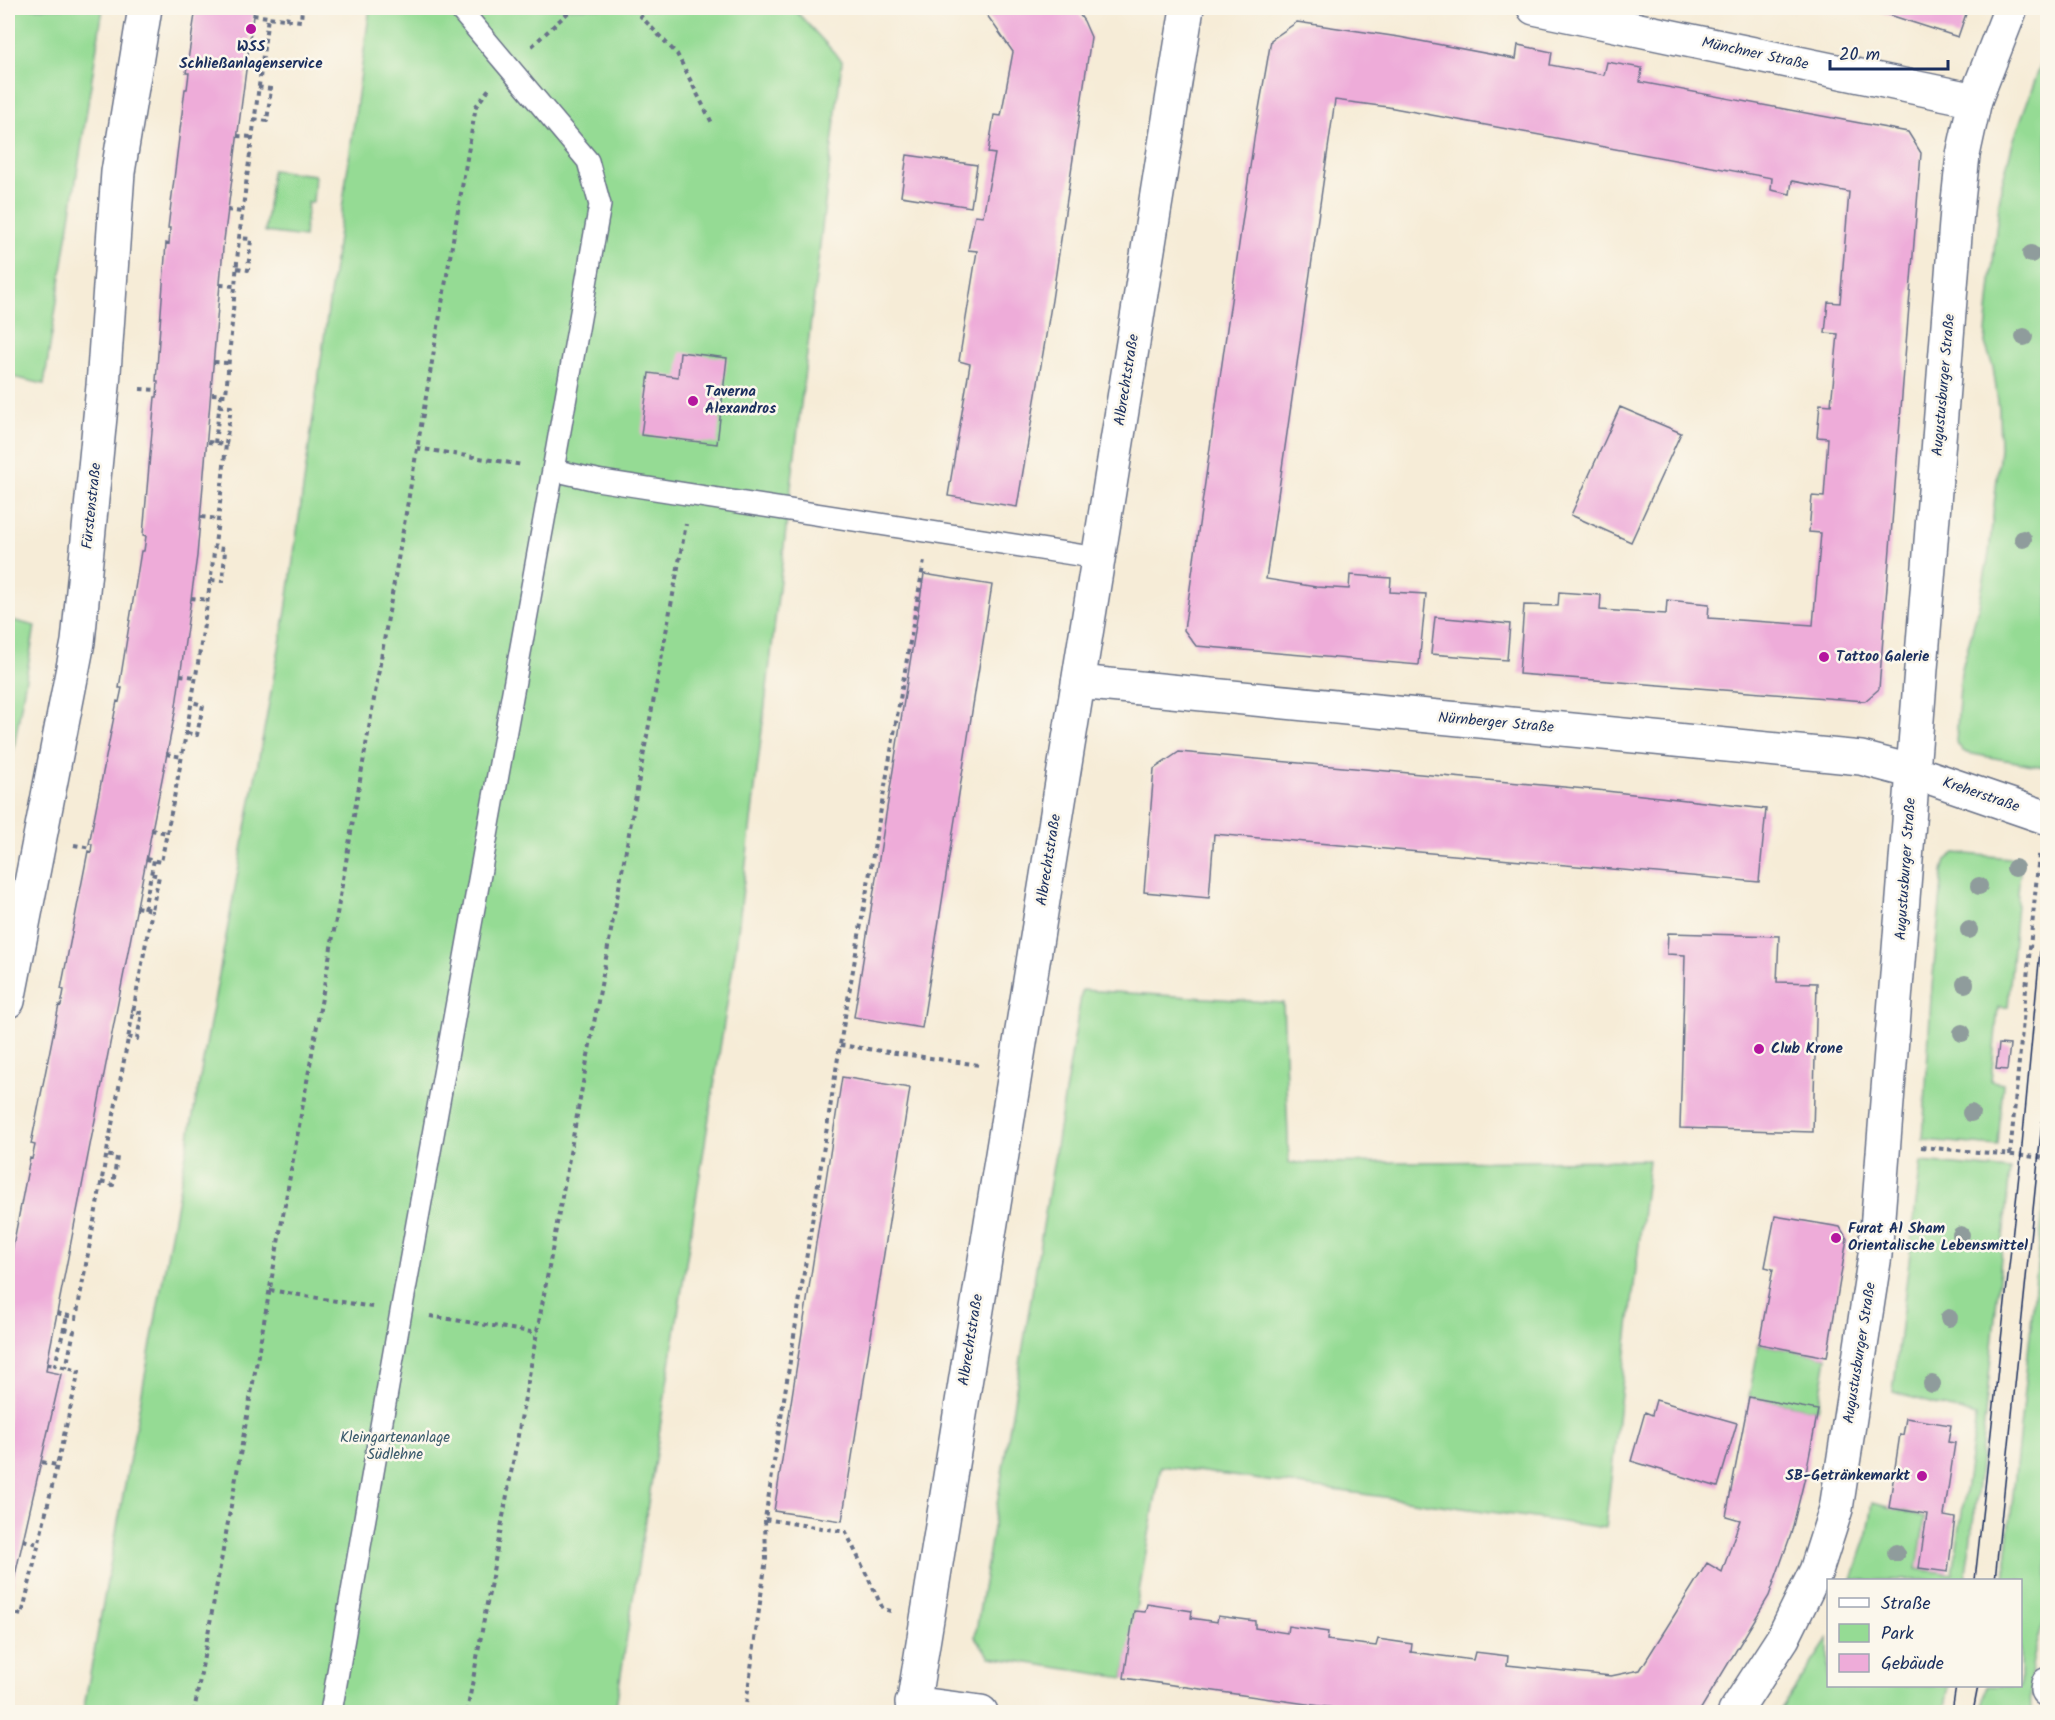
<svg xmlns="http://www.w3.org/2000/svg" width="2055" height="1720" font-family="Kalam,sans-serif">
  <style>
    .green { fill: #95db94; stroke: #588579; stroke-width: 1.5 }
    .building { fill: #eeacd9 }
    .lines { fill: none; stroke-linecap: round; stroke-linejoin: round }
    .lane-casing { stroke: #687188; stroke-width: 24 }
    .street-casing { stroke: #687188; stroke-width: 36 }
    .secondary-casing { stroke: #687188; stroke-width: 36 }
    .path { stroke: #687188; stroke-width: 4; stroke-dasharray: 4.5 4.5; stroke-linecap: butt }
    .lane { stroke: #fff; stroke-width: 21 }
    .street { stroke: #fff; stroke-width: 33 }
    .secondary { stroke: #fff; stroke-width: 33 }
    .tram { stroke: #1b2f5e; stroke-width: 1.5 }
    .tree { fill: #8f9c9c }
    .poi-dot { fill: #b5179e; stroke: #fbf7ec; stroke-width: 2 }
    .labels { text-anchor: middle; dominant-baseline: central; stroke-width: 5; stroke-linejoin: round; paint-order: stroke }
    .poi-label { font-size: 15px; font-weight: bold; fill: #1b2f5e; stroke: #fbf7ec; text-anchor: start }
    .street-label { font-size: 15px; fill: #1b2f5e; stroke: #fbf7ec }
    .park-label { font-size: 15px; fill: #3a5a6c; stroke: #fbf7ec }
  </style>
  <rect width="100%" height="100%" fill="#fbf7ec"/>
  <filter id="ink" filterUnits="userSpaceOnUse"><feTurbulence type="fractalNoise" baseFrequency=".0167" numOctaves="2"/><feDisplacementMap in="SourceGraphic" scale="12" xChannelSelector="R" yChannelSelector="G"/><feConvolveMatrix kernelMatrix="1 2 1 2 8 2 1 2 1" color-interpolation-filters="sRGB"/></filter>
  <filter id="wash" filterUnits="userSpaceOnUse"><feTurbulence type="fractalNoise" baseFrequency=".008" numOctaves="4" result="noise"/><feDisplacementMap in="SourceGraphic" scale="24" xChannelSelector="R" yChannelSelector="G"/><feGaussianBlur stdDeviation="1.35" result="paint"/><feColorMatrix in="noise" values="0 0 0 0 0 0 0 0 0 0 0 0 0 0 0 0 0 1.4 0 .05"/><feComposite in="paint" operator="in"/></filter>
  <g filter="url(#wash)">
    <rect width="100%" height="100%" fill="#f6ecd7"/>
    <!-- green -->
    <path class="green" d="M 8,8 L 103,8 L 44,384 L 8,376 Z
      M 370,8 L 793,8 L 842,61 L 736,947 L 615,1712 L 83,1712 L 286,611 Z
      M 2047,47 L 2048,765 L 2044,767 L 1967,753 L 1963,751 L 1956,742 L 1961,672 L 1979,605 L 1989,553 L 2000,449 L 1999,409 L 1993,367 L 1985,343 L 1996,230 L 2001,187 L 2014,139 Z
      M 272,170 L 315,175 L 313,202 L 308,202 L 304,237 L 265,232 Z
      M 8,619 L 35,626 L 8,781 Z
      M 1955,853 L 2021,859 L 2008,1007 L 1998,1007 L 1991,1081 L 2003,1083 L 1998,1146 L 1923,1140 L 1931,997 L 1943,872 L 1946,860 Z
      M 1082,990 L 1283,1003 L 1289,1163 L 1649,1160 L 1605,1528 L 1161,1466 L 1124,1678 L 990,1657 L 975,1637 Z
      M 1921,1162 L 2010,1170 L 1977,1494 L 1965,1580 L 1852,1580 L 1868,1533 L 1873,1503 L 1925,1517 L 1917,1569 L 1953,1574 L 1976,1416 L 1893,1392 Z
      M 2047,1173 L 2047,1615 C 2032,1651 2029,1674 2031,1712 L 1982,1712 L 1986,1686 L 2020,1686 L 2020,1580 L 2004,1580 Z
      M 1759,1344 L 1827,1357 L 1818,1410 L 1749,1397 Z
      M 1828,1639 L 1828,1686 L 1949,1686 L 1944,1712 L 1779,1712 Z"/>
    <g id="blocks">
      <!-- building -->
      <path class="building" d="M 196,8 L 254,8 L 223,248 L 197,556 L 175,713 L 47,1364 L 46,1371 L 61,1374 L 8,1606 L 8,1272 L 30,1158 L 32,1159 L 35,1145 L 31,1144 L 59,1005 L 61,1006 L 64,990 L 61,989 L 88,851 L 91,852 L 92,844 L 89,844 L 117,701 L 119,702 L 122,688 L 119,688 L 141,551 L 144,551 L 146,536 L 143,535 L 155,397 L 157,397 L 158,381 L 156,381 L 166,243 L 169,244 L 170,228 L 168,228 L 185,89 L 187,89 L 189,73 L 186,73 Z
        M 982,8 L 1075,8 L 1084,21 L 1091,37 L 1052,300 L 1017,507 L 948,496 L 970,364 L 959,361 L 977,251 L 968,250 L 975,215 L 983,216 L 995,154 L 988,153 L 994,115 L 1001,116 L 1013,52 Z
        M 1868,8 L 1968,8 L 1958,37 Z
        M 1297,22 L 1399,37 L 1516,59 L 1518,45 L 1552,52 L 1550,65 L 1604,75 L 1607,62 L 1642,68 L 1640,82 L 1908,132 L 1921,153 L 1879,689 L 1865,701 L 1519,674 L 1524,605 L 1558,606 L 1559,592 L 1601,595 L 1600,610 L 1666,614 L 1667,600 L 1709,604 L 1708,618 L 1813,625 L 1821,533 L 1809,532 L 1812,496 L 1824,497 L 1828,438 L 1817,437 L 1820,404 L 1831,405 L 1838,334 L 1825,333 L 1828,302 L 1840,303 L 1849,192 L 1792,181 L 1790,194 L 1771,190 L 1772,178 L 1388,107 L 1335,100 L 1266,579 L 1316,587 L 1349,589 L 1350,575 L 1391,578 L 1390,592 L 1426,594 L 1419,665 L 1196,646 L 1184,630 L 1255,132 L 1271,40 Z
        M 907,155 L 977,165 L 971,207 L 901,196 Z
        M 680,352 L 727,358 L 717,444 L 641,435 L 649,373 L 678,377 Z
        M 1620,407 L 1681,433 L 1631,542 L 1571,515 Z
        M 924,574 L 992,585 L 922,1028 L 854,1017 Z
        M 1435,617 L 1510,624 L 1507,660 L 1431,654 Z
        M 1179,752 L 1597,790 L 1766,809 L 1759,882 L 1214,834 L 1209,898 L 1144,892 L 1154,769 Z
        M 1668,933 L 1779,936 L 1777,982 L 1817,983 L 1813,1132 L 1680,1128 L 1685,955 L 1667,954 Z
        M 1999,1044 L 2010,1045 L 2007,1070 L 1996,1069 Z
        M 842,1077 L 910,1088 L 842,1521 L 774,1511 Z
        M 1775,1216 L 1840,1227 L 1847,1239 L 1827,1357 L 1759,1344 L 1773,1269 L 1765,1267 Z
        M 1749,1397 L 1818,1410 L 1806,1473 L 1791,1534 L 1769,1596 L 1699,1712 L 1362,1712 L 1124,1678 L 1134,1611 L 1145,1612 L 1147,1604 L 1192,1611 L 1191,1618 L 1217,1622 L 1218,1616 L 1255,1621 L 1255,1628 L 1287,1633 L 1288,1626 L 1328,1632 L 1327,1640 L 1376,1646 L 1378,1639 L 1412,1644 L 1411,1652 L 1473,1660 L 1475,1652 L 1508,1656 L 1507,1665 L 1611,1676 L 1640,1670 L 1707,1563 L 1722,1572 L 1740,1520 L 1726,1516 Z
        M 1656,1400 L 1737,1423 L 1718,1487 L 1631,1461 L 1645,1412 L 1652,1415 Z
        M 1906,1418 L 1951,1425 L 1948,1442 L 1955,1443 L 1944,1516 L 1955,1518 L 1948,1572 L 1919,1568 L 1927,1514 L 1889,1508 L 1900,1434 L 1903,1435 Z"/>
    </g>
  </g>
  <g filter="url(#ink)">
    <use href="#blocks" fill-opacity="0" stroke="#687188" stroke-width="1.5"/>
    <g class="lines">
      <!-- lane casing -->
      <g class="lane-casing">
        <path id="lane" d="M 459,8 L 588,161 L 600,205 L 553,470 L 597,480 L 1098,558
          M 331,1712 L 401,1312 L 553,470"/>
      </g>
      <!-- street casing -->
      <g class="street-casing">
        <path id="street" d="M 1534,8 L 1975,100
          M 1078,682 L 1861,758 L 1914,772 L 2048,818
          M 2047,1690 L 2048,1684
          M 912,1703 L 981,1712
          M 912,1712 L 1187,8"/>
      </g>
      <!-- secondary casing -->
      <g class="secondary-casing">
        <path id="secondary" d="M 8,1001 L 78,642 L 103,386 L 118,172 L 145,8
          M 1735,1712 L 1783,1638 L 1816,1571 L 1836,1509 L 1875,1255 L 1957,210 L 1963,155 L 1975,100 L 2011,8"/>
      </g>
      <!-- path -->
      <path class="path" d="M 633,8 L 677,54 L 712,123
        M 253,15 L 268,17
        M 287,20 L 289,8
        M 532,46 L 573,8
        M 246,62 L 261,63
        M 254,119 L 267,121 L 271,89 L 258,87
        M 237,136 L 252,137
        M 227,210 L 242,212
        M 237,268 L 248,270 L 251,239 L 239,238
        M 220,285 L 235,286
        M 214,362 L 228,363
        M 140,389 L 158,390
        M 212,394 L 226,395 L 239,238 L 268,17 L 301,21 L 302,8
        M 208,442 L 226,444 L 231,407 L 219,406
        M 215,443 L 221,394
        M 417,448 L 523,465
        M 201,517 L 219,519
        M 211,580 L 223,581 L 225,549 L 216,548
        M 191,598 L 209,600
        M 180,675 L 196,677
        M 187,733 L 197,735 L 203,705 L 192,702
        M 166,754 L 182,757
        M 151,830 L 167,833
        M 74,845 L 91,848
        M 146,859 L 161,862 C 190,723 213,585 226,444
        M 136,907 L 152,910 L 159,876 L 151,874
        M 144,909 L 154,860
        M 128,1037 L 137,1039 L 142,1013 L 131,1011
        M 840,1045 L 979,1065
        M 1921,1147 L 2048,1158
        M 2010,1155 L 2039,854
        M 101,1182 L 113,1185 L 117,1157 L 105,1155
        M 270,1290 L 372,1307
        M 57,1313 L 76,1318 L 152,910
        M 430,1316 L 537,1333
        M 64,1329 L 74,1331 L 66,1368
        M 47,1364 L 55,1365
        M 42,1462 L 56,1465
        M 765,1519 L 846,1532 L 883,1609 L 891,1611
        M 23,1540 L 38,1544
        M 8,1612 L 22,1615 L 79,1371 L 55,1365 L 67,1316
        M 194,1712 L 337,914 L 476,106 L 489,89
        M 467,1712 L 686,524
        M 745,1712 L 766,1559 L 765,1519 L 840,1045 L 924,561"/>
      <!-- lane -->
      <use href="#lane" class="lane"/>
      <!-- street -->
      <use href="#street" class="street"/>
      <!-- secondary -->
      <use href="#secondary" class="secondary"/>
      <!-- tram -->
      <path class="tram" d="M 1975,1580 L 2021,1156 L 2048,865
        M 1995,1580 L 2048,1064
        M 1952,1712 L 1956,1686
        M 1973,1712 L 1978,1686"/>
    </g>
    <!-- trees -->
    <g class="tree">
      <circle cx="2031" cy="254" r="9"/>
      <circle cx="2024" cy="337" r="9"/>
      <circle cx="2023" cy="539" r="9"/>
      <circle cx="2015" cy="868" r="9"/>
      <circle cx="1979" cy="886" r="9"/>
      <circle cx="1969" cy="930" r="9"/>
      <circle cx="1965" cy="984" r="9"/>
      <circle cx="1962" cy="1033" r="9"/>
      <circle cx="1971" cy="1113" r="9"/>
      <circle cx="1961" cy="1235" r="9"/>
      <circle cx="1949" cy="1318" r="9"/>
      <circle cx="1932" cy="1384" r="9"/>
      <circle cx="1896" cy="1553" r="9"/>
    </g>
  </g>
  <!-- markers -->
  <g class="poi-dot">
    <circle cx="251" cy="29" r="6"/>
    <circle cx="693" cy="401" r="6"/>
    <circle cx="1824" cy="657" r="6"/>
    <circle cx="1759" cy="1049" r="6"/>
    <circle cx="1836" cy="1238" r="6"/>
    <circle cx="1922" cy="1476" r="6"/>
  </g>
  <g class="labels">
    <!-- poi labels -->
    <g class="poi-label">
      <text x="251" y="47" text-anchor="middle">WSS<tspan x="251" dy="17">Schließanlagenservice</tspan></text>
      <text x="705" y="392">Taverna<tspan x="705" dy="17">Alexandros</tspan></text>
      <text x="1836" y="657">Tattoo Galerie</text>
      <text x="1771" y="1049">Club Krone</text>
      <text x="1848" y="1229">Furat Al Sham<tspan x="1848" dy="17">Orientalische Lebensmittel</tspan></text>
      <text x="1910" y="1476" text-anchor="end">SB-Getränkemarkt</text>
    </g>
    <!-- street labels -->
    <g class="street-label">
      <text transform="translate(1755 54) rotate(12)">Münchner Straße</text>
      <text transform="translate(1127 380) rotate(-81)">Albrechtstraße</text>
      <text transform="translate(1944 385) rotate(-85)">Augustusburger Straße</text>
      <text transform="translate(92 506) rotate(-84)">Fürstenstraße</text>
      <text transform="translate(1496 723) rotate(5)">Nürnberger Straße</text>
      <text transform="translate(1981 795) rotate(19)">Kreherstraße</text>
      <text transform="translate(1049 860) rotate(-81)">Albrechtstraße</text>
      <text transform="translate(1906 869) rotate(-86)">Augustusburger Straße</text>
      <text transform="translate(971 1340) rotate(-81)">Albrechtstraße</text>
      <text transform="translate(1860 1353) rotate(-81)">Augustusburger Straße</text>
    </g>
    <!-- park labels -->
    <g class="park-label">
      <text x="395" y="1438">Kleingartenanlage<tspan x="395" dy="17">Südlehne</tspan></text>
    </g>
  </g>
  <!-- margin -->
  <rect width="2055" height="1720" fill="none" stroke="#fbf7ec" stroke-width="30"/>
  <!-- legend -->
  <rect x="1827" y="1579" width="195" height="108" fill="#fbf7ec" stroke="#a1a7b3" stroke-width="1.5"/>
  <rect x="1839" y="1598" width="30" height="9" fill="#ffffff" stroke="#a1a7b3" stroke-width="1.5"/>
  <text x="1881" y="1609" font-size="18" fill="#1b2f5e">Straße</text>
  <rect x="1839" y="1624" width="30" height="18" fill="#95db94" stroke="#a1a7b3" stroke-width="1.5"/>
  <text x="1881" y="1639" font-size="18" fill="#1b2f5e">Park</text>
  <rect x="1839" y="1654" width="30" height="18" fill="#eeacd9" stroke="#a1a7b3" stroke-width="1.5"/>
  <text x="1881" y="1669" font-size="18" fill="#1b2f5e">Gebäude</text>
  <!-- scale -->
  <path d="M1830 60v9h118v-9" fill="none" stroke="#1b2f5e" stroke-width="3"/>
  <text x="1839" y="60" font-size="18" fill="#1b2f5e" stroke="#fbf7ec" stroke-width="4.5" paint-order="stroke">20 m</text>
</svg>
